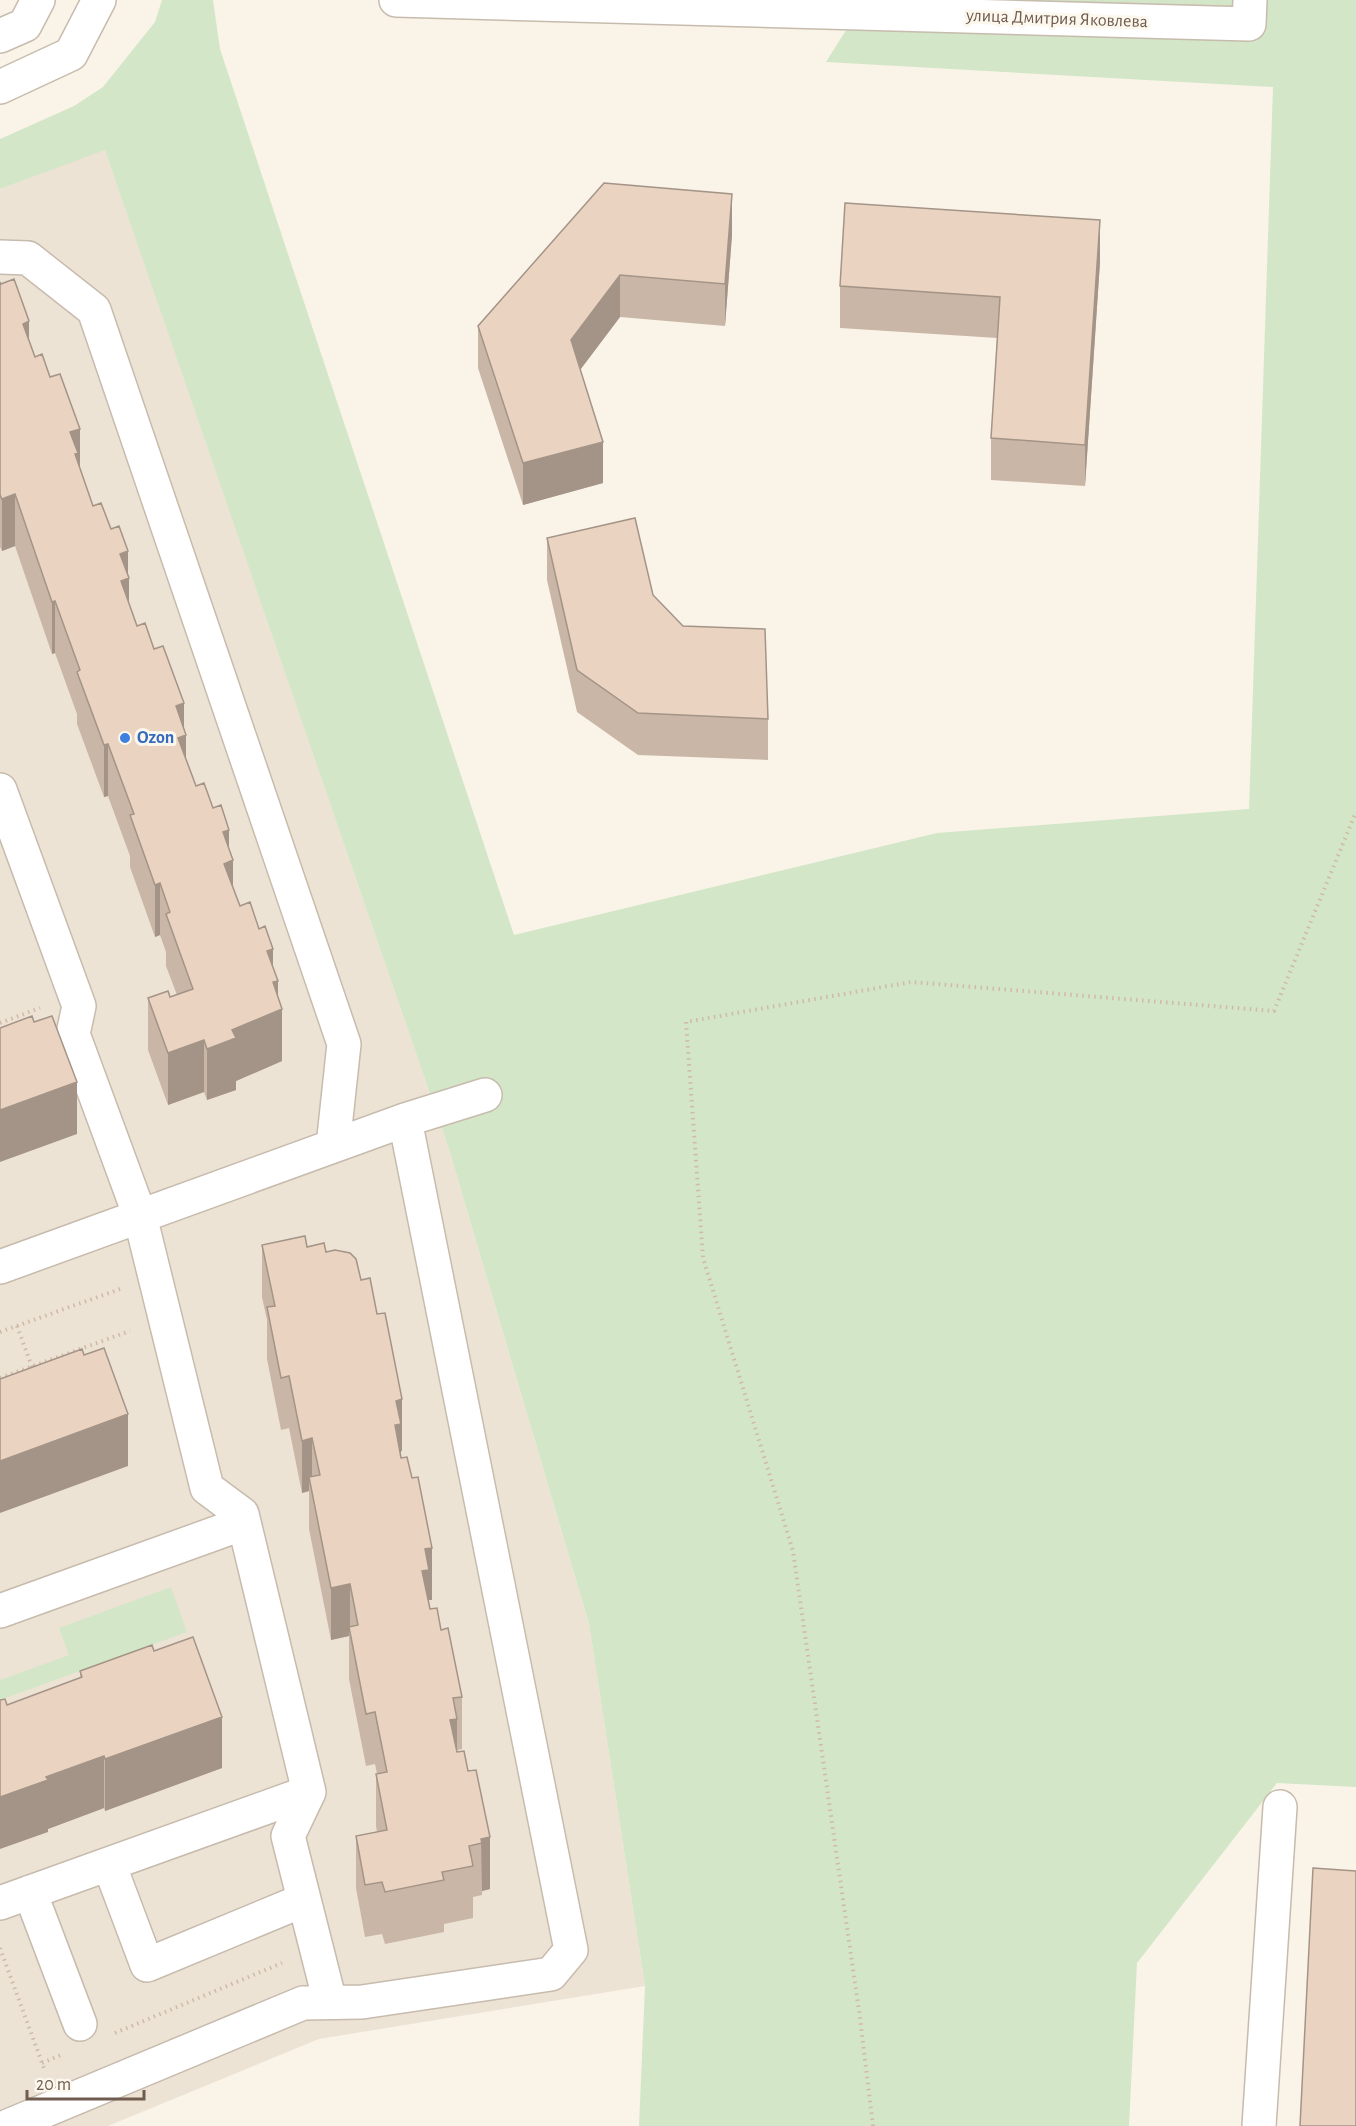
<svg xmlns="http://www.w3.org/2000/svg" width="1356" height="2126" font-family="'Alegreya Sans',sans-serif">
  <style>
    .residential { fill: #ede3d5 }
    .green { fill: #d3e6c8 }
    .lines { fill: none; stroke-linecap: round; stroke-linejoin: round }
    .minor-casing { stroke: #c7bbad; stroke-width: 36 }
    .path { stroke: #d0b9a7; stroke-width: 4; stroke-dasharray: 1.5 4.5; stroke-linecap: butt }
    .minor { stroke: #fff; stroke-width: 33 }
    .wall { fill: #c9b6a6 }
    .shaded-wall { fill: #a49487 }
    .building { fill: #ead4c1; stroke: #a49487; stroke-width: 1.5 }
    .shop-dot { fill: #3f7fe0; stroke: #fdf8ee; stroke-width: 2 }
    .labels { text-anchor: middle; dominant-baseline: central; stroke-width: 6; stroke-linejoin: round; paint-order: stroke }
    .street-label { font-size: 18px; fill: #715d4f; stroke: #fdf8ee }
    .shop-label { font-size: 18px; font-weight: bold; fill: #366cbe; stroke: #fdf8ee; text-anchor: start }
  </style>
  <rect width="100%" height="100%" fill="#faf4e8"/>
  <!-- residential -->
  <path class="residential" d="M 105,149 L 448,1146 L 589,1624 L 645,1986 L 319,2039 L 108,2126 L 0,2126 L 0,189 Z"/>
  <!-- green -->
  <path class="green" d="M 162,0 L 213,0 L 220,49 L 514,935 L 937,833 L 1249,809 L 1273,87 L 826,62 L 865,0 L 1356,0 L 1356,1787 L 1277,1783 L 1137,1963 L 1129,2126 L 639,2126 L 645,1986 L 589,1624 L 448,1146 L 105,150 L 0,189 L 0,139 L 74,106 L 103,87 L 155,22 Z
    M 171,1587 L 187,1632 L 0,1700 L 0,1680 L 69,1655 L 59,1628 Z"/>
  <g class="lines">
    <!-- minor casing -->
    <g class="minor-casing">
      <path id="minor" d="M 396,0 L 1249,24 L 1250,0
        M 0,36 L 25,25 L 38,0
        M 0,87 L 71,54 L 99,0
        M 0,257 L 28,258 L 94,310 L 344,1044 L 333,1146
        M 0,790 L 79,1006 L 73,1034 L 140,1216 L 207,1488 L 242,1514 L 309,1792 L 288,1836 L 330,2002
        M 0,1267 L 405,1120 L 485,1095
        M 0,1611 L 244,1523
        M 109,1864 L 147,1965 L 304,1900
        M 30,1892 L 80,2024
        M 0,1903 L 309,1792
        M 8,2126 L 303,2003 L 362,2002 L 551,1974 L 571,1950 L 405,1120
        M 1259,2126 L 1280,1807"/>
    </g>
    <!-- path -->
    <path class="path" d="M 0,1023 L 40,1008
      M 17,1326 L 32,1367
      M 0,1332 L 120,1289
      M 0,1378 L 130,1331
      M 0,1948 L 45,2071
      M 115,2033 L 282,1963
      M 42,2063 L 61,2055
      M 873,2126 L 860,2018 L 793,1551 L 703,1258 L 686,1022 L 911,982 L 1274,1011 L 1356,812"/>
    <!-- minor -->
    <use href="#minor" class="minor"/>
  </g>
  <!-- wall -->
  <path class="wall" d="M 732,235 L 725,326 L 620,317 L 580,370 L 603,483 L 523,505 L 478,368 L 478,326 Z
    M 1100,262 L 1085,486 L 991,480 L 991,438 L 997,338 L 840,328 L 840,286 Z
    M 0,282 L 29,341 L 80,468 L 93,506 L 128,574 L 129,603 L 137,626 L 184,729 L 186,759 L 196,786 L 229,851 L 233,887 L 240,906 L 273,967 L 278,997 L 282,1061 L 236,1081 L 236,1090 L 207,1100 L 204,1092 L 168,1105 L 148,1050 L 148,998 L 170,997 L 177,995 L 166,966 L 166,952 L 160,935 L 155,937 L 130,867 L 130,856 L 108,796 L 104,797 L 77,724 L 77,714 L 55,653 L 52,654 L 15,546 L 2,551 L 0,547 Z
    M 547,538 L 653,595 L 768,719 L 768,760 L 638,755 L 577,712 L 547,580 Z
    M 262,1245 L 307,1247 L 326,1252 L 402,1451 L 401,1451 L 401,1458 L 432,1600 L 429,1600 L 430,1609 L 441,1630 L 462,1697 L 462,1749 L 457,1750 L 457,1752 L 468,1771 L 476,1770 L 490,1889 L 482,1891 L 482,1895 L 473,1897 L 473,1918 L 444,1924 L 444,1932 L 385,1944 L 382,1934 L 365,1937 L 356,1888 L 356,1836 L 377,1832 L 376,1826 L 376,1774 L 377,1774 L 375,1764 L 366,1766 L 349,1679 L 349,1636 L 331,1640 L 309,1529 L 309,1491 L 302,1493 L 289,1428 L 281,1430 L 267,1359 L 267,1320 L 262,1297 Z
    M 154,1651 L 222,1768 L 105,1811 L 104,1808 L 48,1829 L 48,1832 L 7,1705 L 80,1678 L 80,1671 Z"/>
  <!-- shaded-wall -->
  <path class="shaded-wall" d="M 732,194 L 732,235 L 725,326 L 725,284 Z
    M 1100,220 L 1100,262 L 1085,486 L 1085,445 Z
    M 620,275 L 620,317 L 571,382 L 571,340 Z
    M 29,321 L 29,373 L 23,324 Z
    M 80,429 L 80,481 L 70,432 Z
    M 603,442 L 603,483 L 523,505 L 523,463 Z
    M 15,494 L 15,546 L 2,551 L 2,499 Z
    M 128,551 L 128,578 L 129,578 L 129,630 L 121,633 L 120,554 Z
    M 55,601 L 55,653 L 52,654 L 52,602 Z
    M 184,703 L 184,736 L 186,735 L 186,787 L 178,790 L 176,706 Z
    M 108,744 L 108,796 L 104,797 L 104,745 Z
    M 229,830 L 229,862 L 233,860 L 233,912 L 224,916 L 223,832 Z
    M 160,883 L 160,935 L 155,937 L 155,885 Z
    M 273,949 L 273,982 L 278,981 L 278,1011 L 282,1009 L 282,1061 L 236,1081 L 236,1090 L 207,1100 L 207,1049 L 232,1030 L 267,951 Z
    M 204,1040 L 204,1092 L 168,1105 L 168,1053 Z
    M 77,1082 L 77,1134 L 0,1162 L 0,1110 Z
    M 402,1399 L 402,1451 L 401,1451 L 401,1476 L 395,1425 L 396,1401 Z
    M 128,1414 L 128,1466 L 0,1513 L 0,1461 Z
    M 312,1438 L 312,1490 L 309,1477 L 309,1491 L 302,1493 L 302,1441 Z
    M 432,1548 L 432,1600 L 429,1600 L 429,1622 L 422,1571 L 425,1549 Z
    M 350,1584 L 350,1632 L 349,1627 L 349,1636 L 331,1640 L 331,1588 Z
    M 222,1717 L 222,1768 L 105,1811 L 105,1759 Z
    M 457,1719 L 457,1771 L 450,1720 Z
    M 104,1756 L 104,1808 L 48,1829 L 48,1832 L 0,1849 L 0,1797 L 46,1777 Z
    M 490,1837 L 490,1889 L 482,1891 L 481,1839 Z"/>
  <!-- building -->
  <path class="building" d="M 604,183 L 732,194 L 725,284 L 620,275 L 571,340 L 603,442 L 523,463 L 478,326 Z
    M 845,203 L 1100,220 L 1085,445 L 991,438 L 1000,297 L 840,286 Z
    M 14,279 L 29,321 L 23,324 L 35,357 L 42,354 L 50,377 L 60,374 L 80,429 L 70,432 L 78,453 L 75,454 L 93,506 L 101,503 L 111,529 L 119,526 L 128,551 L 120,554 L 129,578 L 121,581 L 137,626 L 145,623 L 154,649 L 163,646 L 184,703 L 176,706 L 186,735 L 178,738 L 196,786 L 204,783 L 213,808 L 221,805 L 229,830 L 223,832 L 233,860 L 224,864 L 240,906 L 250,902 L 259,929 L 265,926 L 273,949 L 267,951 L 278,981 L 273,982 L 282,1009 L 232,1030 L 236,1038 L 207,1049 L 204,1040 L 168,1053 L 148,998 L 168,991 L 170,997 L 193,989 L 166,914 L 170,912 L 160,883 L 155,885 L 130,815 L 134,814 L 108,744 L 104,745 L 77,672 L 80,670 L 55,601 L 52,602 L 15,494 L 2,499 L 0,495 L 0,282 L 1,284 Z
    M 635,518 L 653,595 L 683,626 L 765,629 L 768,719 L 638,713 L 577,670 L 547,538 Z
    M 32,1016 L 34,1022 L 52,1016 L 77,1082 L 0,1110 L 0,1028 Z
    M 305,1236 L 307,1247 L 324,1243 L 326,1252 L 335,1250 L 350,1253 L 356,1259 L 361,1280 L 370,1278 L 377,1314 L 385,1313 L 402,1399 L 396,1401 L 401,1424 L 395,1425 L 401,1458 L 407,1457 L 412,1478 L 418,1477 L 432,1548 L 425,1549 L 429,1570 L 422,1571 L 430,1609 L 437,1608 L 441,1630 L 448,1628 L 462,1697 L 453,1698 L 457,1719 L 450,1720 L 457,1752 L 464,1751 L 468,1771 L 476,1770 L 490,1837 L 481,1839 L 482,1843 L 469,1846 L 473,1866 L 442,1872 L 444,1880 L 385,1892 L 382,1882 L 365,1885 L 356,1836 L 387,1830 L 376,1774 L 387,1772 L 375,1712 L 366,1714 L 349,1627 L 358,1625 L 350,1584 L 331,1588 L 309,1477 L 320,1475 L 312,1438 L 302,1441 L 289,1376 L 281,1378 L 267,1307 L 275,1306 L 262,1245 Z
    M 104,1348 L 128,1414 L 0,1461 L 0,1379 L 82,1349 L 84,1355 Z
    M 193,1637 L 222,1717 L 105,1759 L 104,1756 L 46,1777 L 48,1780 L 0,1797 L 0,1700 L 5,1699 L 7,1705 L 82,1677 L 80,1671 L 152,1645 L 154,1651 Z
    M 1313,1868 L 1356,1871 L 1356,2126 L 1300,2126 Z"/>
  <!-- markers -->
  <circle class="shop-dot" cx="125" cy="738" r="6"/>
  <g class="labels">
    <!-- street labels -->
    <g class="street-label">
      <text transform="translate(1057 19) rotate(2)">улица Дмитрия Яковлева</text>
    </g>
    <!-- shop labels -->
    <g class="shop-label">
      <text x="137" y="738">Ozon</text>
    </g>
  </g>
  <!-- scale -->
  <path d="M27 2090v9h117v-9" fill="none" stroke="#715d4f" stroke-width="3"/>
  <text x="36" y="2090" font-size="18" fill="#715d4f" stroke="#fdf8ee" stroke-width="4.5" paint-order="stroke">20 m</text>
</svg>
